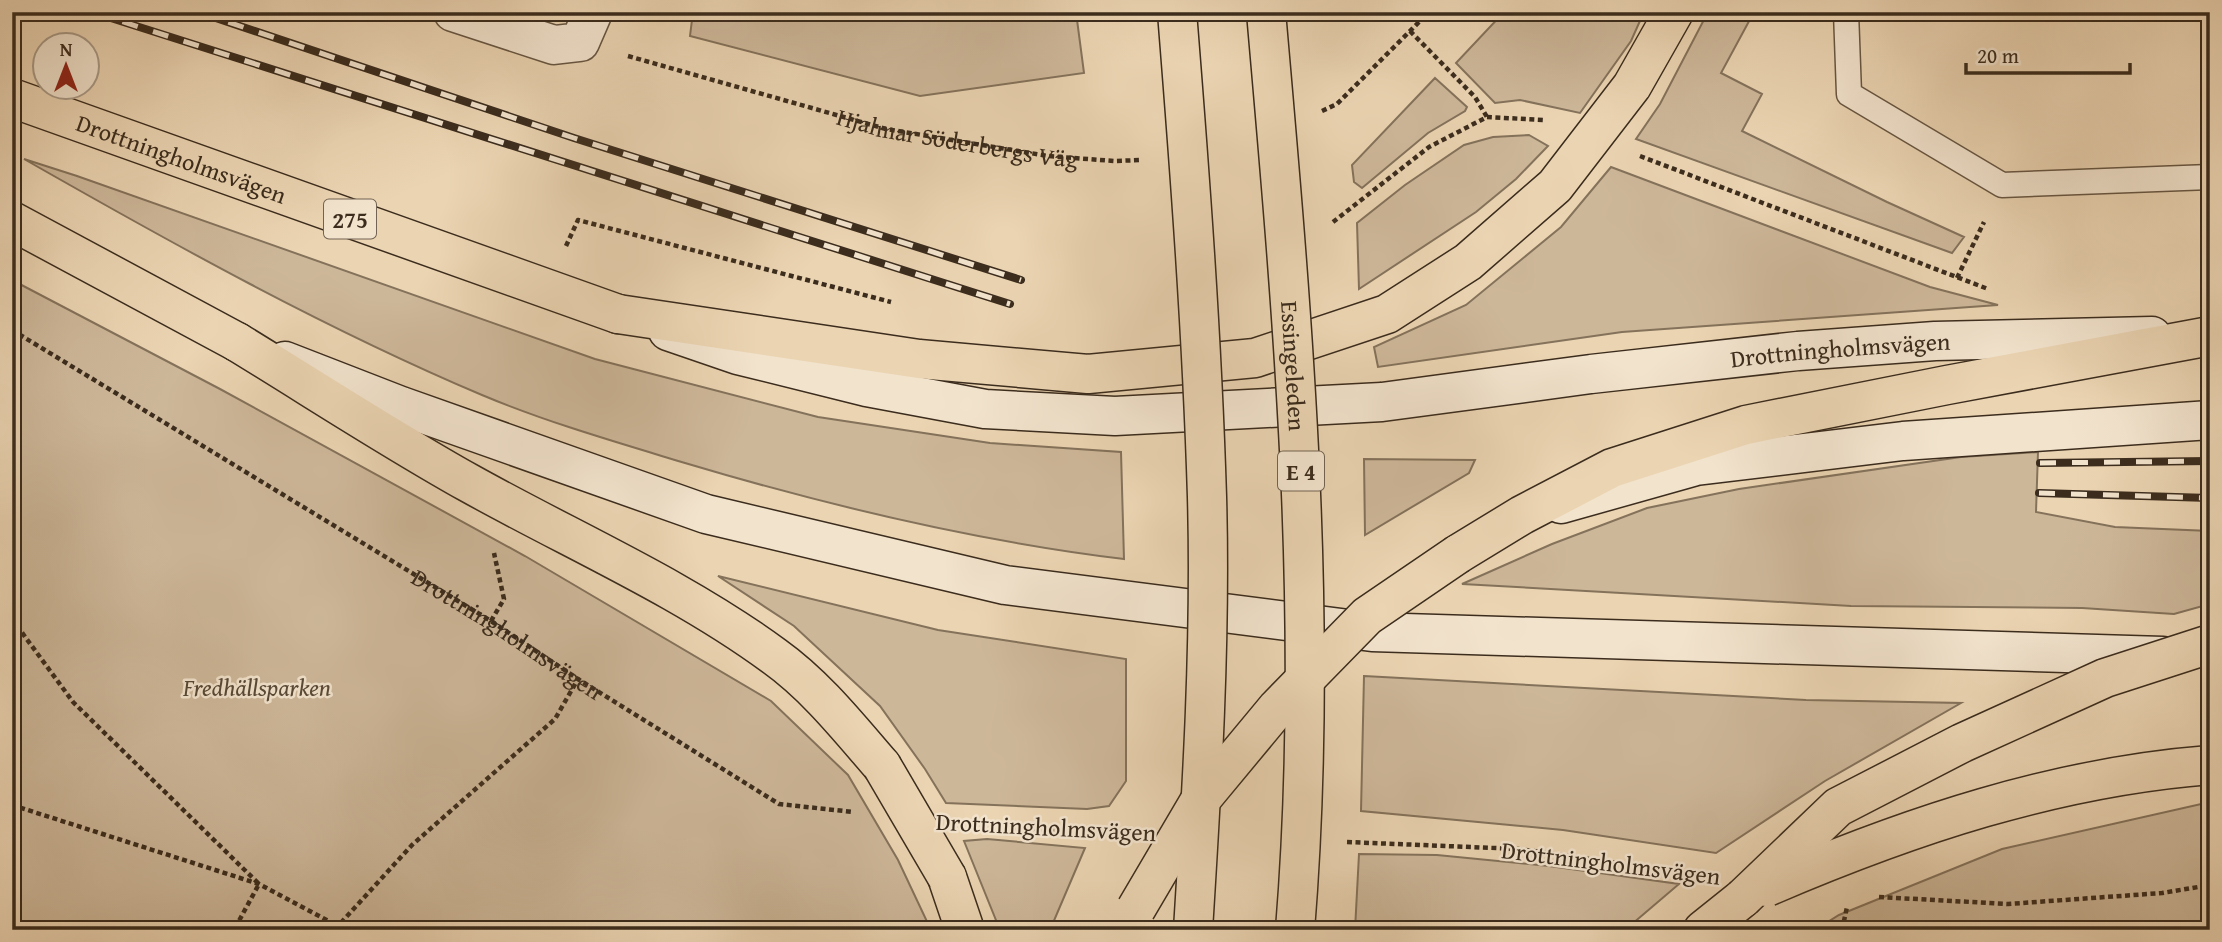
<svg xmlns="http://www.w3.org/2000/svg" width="2222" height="942" font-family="'Gentium Book Plus',serif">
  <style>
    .green { fill: #cdb799; stroke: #84725b; stroke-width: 2 }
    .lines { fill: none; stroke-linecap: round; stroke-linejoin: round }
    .lane-casing { stroke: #675642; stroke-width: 27 }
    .street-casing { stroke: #675642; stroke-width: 41 }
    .secondary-casing { stroke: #3b2c1d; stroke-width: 41 }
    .primary-casing { stroke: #3b2c1d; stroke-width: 41 }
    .highway-casing { stroke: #3b2c1d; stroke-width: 41 }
    .path { stroke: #3b2c1d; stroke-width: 4.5; stroke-dasharray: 5 3.5; stroke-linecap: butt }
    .lane { stroke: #f2e3cd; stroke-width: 24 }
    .street { stroke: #f2e3cd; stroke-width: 38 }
    .secondary { stroke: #f2e3cd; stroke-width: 38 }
    .primary { stroke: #ebd4b2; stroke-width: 38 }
    .highway { stroke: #ebd4b2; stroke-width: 38 }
    .rail-casing { stroke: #3b2c1d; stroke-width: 8 }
    .rail { stroke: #f2e3cd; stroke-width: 5; stroke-dasharray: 16; stroke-linecap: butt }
    .highway-bridge-casing { stroke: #3b2c1d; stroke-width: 41; stroke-linecap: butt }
    .highway-bridge { stroke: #ebd4b2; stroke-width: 38 }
    .labels { text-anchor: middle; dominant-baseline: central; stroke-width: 5; stroke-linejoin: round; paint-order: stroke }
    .shield { fill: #f2e3cd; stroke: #726352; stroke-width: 2 }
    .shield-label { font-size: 23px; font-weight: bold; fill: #3b2c1d }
    .street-label { font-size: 24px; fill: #3b2c1d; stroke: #f2e3cd }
    .park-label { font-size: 24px; font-style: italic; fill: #584836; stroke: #f2e3cd }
  </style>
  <rect width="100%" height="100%" fill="#ebd4b2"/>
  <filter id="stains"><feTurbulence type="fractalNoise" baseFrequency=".00286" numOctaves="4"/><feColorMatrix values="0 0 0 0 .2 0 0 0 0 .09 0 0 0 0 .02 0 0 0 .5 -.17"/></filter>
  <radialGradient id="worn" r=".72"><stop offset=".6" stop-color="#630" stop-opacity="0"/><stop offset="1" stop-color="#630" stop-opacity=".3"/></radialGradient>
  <!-- green -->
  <path class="green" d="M 693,12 L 1076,12 L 1084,73 L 920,96 L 690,36 Z
    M 1504,12 L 1644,12 L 1631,41 L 1580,113 L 1520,100 L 1495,103 L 1456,63 Z
    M 1708,12 L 1754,12 L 1721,73 L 1762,94 L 1742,131 L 1887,202 L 1964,237 L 1952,253 L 1636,139 L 1660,104 Z
    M 1435,78 L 1467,107 L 1465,111 L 1428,133 L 1362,188 L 1354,182 L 1352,165 Z
    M 1529,135 L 1548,146 L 1516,179 L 1476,212 L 1359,289 L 1357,223 L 1405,185 L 1464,145 L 1493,137 Z
    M 24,159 L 77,176 L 595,359 L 818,417 L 990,443 L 1121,452 L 1124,559 C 975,541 829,506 685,463 C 619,443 546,422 482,395 C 324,328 173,244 24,159 Z
    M 1611,167 L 1930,287 L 1998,305 L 1622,332 L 1378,367 L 1374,347 L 1466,305 L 1561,227 Z
    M 12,280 L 220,389 L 525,556 L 771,701 L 848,775 L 898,860 L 931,930 L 12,930 Z
    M 2038,452 L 2036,512 L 2115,527 L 2210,531 L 2210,604 L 2174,614 L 2082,608 L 1851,606 L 1462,584 L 1552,544 L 1647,508 L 1739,489 L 1961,457 Z
    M 1364,459 L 1475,460 L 1469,473 L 1365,535 Z
    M 718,576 L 938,630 L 1126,659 L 1126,781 L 1109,806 L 1087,809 L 946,803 L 925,769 L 880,706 L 794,626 Z
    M 1364,676 L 1806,700 L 1961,703 L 1825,781 L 1716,853 L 1563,830 L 1361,811 Z
    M 2210,802 L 2210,930 L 1815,930 L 1839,915 L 2002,849 Z
    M 987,839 L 1085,848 L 1050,930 L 1000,930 L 964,841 Z
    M 1359,854 L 1437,855 L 1549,866 L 1679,884 L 1625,930 L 1355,930 Z"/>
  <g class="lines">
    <!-- lane casing -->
    <g class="lane-casing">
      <path id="lane" d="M 1846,12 L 1849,94 L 2002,185 L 2210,177"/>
    </g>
    <!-- street casing -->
    <g class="street-casing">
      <path id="street" d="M 453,12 L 554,45 L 580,42 L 593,12"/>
    </g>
    <!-- secondary casing -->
    <g class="secondary-casing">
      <g id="secondary">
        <path id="s3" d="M 668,331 L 738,355 L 867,387 L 985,409 L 1115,416 L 1382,402 L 1591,374 L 1798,351 L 1935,341 L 2152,336"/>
        <path d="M 285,361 L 401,406 L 706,514 L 1005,585 L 1372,632 L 2163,656"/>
        <path d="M 1561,504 L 1696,466 L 1903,441 L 2210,420"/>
      </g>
    </g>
    <!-- primary casing -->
    <g class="primary-casing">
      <g id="primary">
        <path id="s4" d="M 12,98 L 618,314"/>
        <path d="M 12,221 L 237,342"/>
      </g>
    </g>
    <!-- highway casing -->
    <g class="highway-casing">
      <path id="highway" d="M 618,314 L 919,359 L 1088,374 L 1255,358 L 1387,314 L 1468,262 L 1555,186 L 1632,86 L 1674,12
        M 237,342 C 314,389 390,439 469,483 C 571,540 680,587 774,656 C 816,686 849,728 882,766
        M 1458,554 L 1522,515 L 1612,468 L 1746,425 L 1947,385 L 2210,336
        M 947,877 L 965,930
        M 1703,930 L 1743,898"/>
    </g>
    <!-- path -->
    <g class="path">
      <path d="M 1410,31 L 1475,97 L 1487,117"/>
      <path id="s1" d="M 628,56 L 886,129 L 1048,156 L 1114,161 L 1142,160"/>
      <path d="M 1322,111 L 1337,104 L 1429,12"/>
      <path d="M 1640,156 L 1988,289"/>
      <path d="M 1333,222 L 1429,147 L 1487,117 L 1543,120"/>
      <path d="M 566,246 L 578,220 L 891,302"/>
      <path d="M 1957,278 L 1984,222"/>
      <path id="s2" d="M 12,330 L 491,621 L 578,679 L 779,804 L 853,812"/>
      <path d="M 12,619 L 73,702 L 259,884 L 234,930"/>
      <path d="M 491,621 L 504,599 L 494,553"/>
      <path d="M 12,805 L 259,884 L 338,926"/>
      <path d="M 973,826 L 1125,833"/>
      <path d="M 1347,842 L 1519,849 L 1697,874"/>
      <path d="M 1879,897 L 2008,904 L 2162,893 L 2210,885"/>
      <path d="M 337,930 L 338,926 L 412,845 L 555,719 L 578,679"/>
      <path d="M 1842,930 L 1847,907"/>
    </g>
    <!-- lane -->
    <use href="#lane" class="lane"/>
    <!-- street -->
    <use href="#street" class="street"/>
    <!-- secondary -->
    <use href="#secondary" class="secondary"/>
    <!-- primary -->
    <use href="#primary" class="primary"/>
    <!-- highway -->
    <use href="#highway" class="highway"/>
    <!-- rail casing -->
    <g class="rail-casing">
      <path id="rail" d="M 92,12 L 1010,304
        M 198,12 L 574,138 L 1021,280
        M 2040,463 L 2210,461
        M 2039,493 L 2210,498"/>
    </g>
    <!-- rail -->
    <use href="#rail" class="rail"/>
    <!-- highway-bridge casing -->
    <g class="highway-bridge-casing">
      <g id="highway-bridge">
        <path d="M 1177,12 C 1190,174 1202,335 1207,497 C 1211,640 1202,787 1193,930"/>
        <path id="s5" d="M 1266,12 C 1293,319 1320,622 1295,930"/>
        <path d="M 882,766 L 947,877"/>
        <path d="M 1767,887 C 1909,826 2055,777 2210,765"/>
        <path d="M 1743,898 L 1838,807 L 1962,743 L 2105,678 L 2210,644"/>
        <path d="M 1136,909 L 1199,802 L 1277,708 L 1367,616 L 1458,554"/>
      </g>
    </g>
    <!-- highway-bridge -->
    <use href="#highway-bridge" class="highway-bridge"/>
  </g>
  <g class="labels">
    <!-- shield labels -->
    <g class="shield">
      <rect x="324" y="199.5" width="52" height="39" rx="5"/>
      <rect x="1278" y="451.5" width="46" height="39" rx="5"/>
    </g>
    <g class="shield-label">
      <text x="350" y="219">275</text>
      <text x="1301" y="471">E 4</text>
    </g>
    <!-- street labels -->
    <g class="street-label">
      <text stroke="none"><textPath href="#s1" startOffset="340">Hjalmar Söderbergs Väg</textPath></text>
      <text stroke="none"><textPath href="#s4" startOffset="180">Drottningholmsvägen</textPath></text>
      <text stroke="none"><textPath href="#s3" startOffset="1186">Drottningholmsvägen</textPath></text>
      <text stroke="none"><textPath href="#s5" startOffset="355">Essingeleden</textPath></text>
      <text stroke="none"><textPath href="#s2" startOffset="581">Drottningholmsvägen</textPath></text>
      <text transform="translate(1046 827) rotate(3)">Drottningholmsvägen</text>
      <text transform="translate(1611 863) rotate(7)">Drottningholmsvägen</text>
    </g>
    <!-- park labels -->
    <g class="park-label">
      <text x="257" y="687">Fredhällsparken</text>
    </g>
  </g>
  <!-- margin -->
  <rect width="2222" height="942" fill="none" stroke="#ebd4b2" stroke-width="42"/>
  <rect x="14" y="14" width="2194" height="914" fill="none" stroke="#3b2c1d" stroke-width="3.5"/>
  <rect x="21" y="21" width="2180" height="900" fill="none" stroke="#3b2c1d" stroke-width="2"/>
  <!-- north arrow -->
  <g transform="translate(66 66)"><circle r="33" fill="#f2e3cd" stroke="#a99a87" stroke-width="2"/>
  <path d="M0-5L12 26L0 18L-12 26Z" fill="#8f2418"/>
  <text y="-10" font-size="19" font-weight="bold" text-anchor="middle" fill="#3b2c1d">N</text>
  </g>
  <!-- scale -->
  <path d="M1966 63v10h164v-10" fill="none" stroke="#3b2c1d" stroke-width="3.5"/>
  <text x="1977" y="63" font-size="21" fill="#3b2c1d" stroke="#f2e3cd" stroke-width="5" paint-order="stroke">20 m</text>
  <rect width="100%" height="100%" filter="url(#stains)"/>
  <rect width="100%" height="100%" fill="url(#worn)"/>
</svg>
